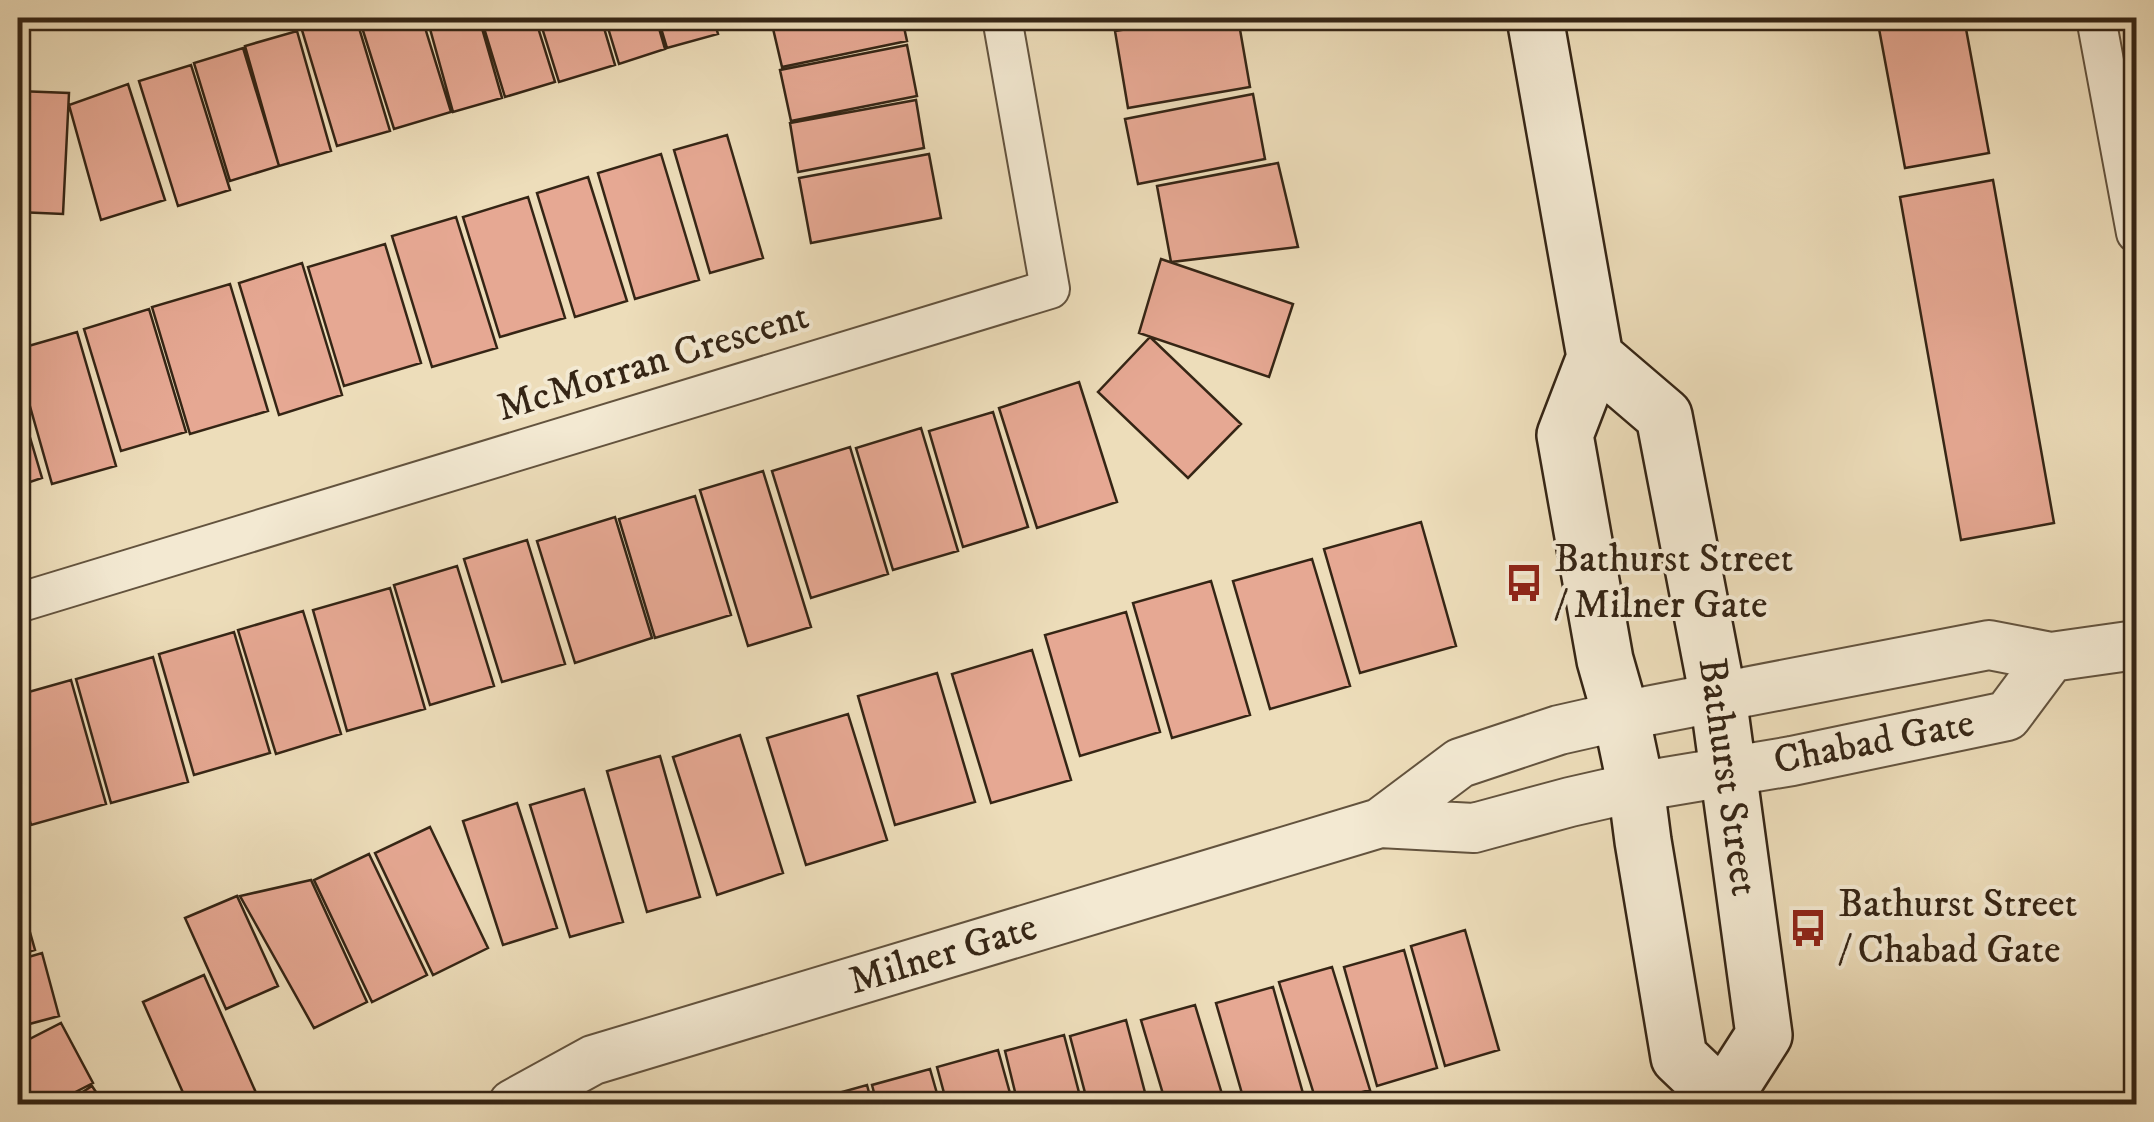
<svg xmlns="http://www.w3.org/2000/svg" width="2154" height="1122" font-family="'IM FELL DW Pica',serif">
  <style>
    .building { fill: #e6a893; stroke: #352515; stroke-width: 2.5 }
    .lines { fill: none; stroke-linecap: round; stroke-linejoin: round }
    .minor-casing { stroke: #63533e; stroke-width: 42 }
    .tertiary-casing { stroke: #63533e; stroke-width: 52 }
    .secondary-casing { stroke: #352515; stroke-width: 60 }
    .minor { stroke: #f3e9d2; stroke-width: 38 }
    .tertiary { stroke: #f3e9d2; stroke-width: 48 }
    .secondary { stroke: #f3e9d2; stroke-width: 55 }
    .labels { text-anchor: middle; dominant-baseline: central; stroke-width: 8; stroke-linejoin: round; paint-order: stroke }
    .street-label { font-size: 40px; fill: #352515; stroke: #f3e9d2 }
    .poi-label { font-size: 40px; fill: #352515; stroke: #f3e9d2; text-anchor: start }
  </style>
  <rect width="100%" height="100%" fill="#edddba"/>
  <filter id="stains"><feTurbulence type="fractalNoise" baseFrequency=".002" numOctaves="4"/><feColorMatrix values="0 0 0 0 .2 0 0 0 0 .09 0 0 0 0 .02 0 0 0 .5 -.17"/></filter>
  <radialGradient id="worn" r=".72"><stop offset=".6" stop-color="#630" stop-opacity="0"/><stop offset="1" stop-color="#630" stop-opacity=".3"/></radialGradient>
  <!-- building -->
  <path class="building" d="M 346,18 L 356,18 L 390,131 L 337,146 L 302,30 Z
    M 359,18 L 422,18 L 451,112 L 394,129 Z
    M 427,18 L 479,18 L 502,98 L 453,112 Z
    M 481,18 L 535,18 L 555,82 L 505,97 Z
    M 539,18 L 601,18 L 615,65 L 559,82 Z
    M 605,18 L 656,18 L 665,49 L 619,64 Z
    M 658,18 L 713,18 L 718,34 L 667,48 Z
    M 783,18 L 902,18 L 907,41 L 782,67 L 771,20 Z
    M 1196,18 L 1238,18 L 1250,87 L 1128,108 L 1115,31 Z
    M 1877,18 L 1964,18 L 1989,153 L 1905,168 Z
    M 297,31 L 331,151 L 279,166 L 245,46 Z
    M 907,45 L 917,96 L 791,121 L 780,70 Z
    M 243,48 L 279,166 L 230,181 L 194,63 Z
    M 191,65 L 230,190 L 178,206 L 139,81 Z
    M 128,84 L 165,200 L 101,220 L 69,105 Z
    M 18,91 L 69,93 L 63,214 L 18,212 Z
    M 1253,94 L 1265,159 L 1138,184 L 1125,119 Z
    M 916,100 L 924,148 L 798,172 L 790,123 Z
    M 727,135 L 763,258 L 710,273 L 674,150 Z
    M 661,154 L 699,280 L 635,299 L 598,173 Z
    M 929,154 L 941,218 L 811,243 L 799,178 Z
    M 1278,163 L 1298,247 L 1171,262 L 1157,186 Z
    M 588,177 L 627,301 L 575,317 L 537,193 Z
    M 1993,180 L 2054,523 L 1961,540 L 1900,197 Z
    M 528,197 L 565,318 L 500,337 L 463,217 Z
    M 456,217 L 497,348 L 432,367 L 392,236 Z
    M 385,244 L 421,363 L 344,386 L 308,267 Z
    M 1161,259 L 1293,304 L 1269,377 L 1139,333 Z
    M 302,263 L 342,395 L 279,415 L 239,283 Z
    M 230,284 L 268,411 L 190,434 L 152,307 Z
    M 149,309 L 186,432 L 121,451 L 84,329 Z
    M 77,332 L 116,466 L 52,484 L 18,364 L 18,349 Z
    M 1150,337 L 1241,424 L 1188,478 L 1098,392 Z
    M 1079,382 L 1117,502 L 1037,528 L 999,408 Z
    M 18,397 L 42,478 L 18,486 Z
    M 993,412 L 1028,527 L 963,547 L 929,431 Z
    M 921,428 L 958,551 L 893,570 L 856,448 Z
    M 850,447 L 888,574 L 811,598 L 772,471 Z
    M 763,471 L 811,627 L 748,646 L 700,490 Z
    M 695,496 L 731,615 L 655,638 L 619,519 Z
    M 615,517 L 652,638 L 575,663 L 537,541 Z
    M 1421,522 L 1456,646 L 1360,673 L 1324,549 Z
    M 527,540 L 565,664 L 502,682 L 464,559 Z
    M 1312,559 L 1350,686 L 1270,709 L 1233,581 Z
    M 457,566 L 494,686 L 430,705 L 394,585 Z
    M 1211,581 L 1250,715 L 1172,738 L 1133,603 Z
    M 390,588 L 425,709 L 347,731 L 313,610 Z
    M 303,611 L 341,734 L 276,754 L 238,630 Z
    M 1126,612 L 1160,732 L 1080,756 L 1045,635 Z
    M 234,632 L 270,753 L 194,775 L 159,654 Z
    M 1032,650 L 1071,780 L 991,803 L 952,674 Z
    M 153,657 L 188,782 L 111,803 L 76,679 Z
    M 937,673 L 975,802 L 895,825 L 858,696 Z
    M 71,680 L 106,804 L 31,825 L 18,778 L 18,695 Z
    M 848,714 L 887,840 L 806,865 L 767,738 Z
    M 740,735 L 783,873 L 717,895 L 673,757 Z
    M 660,756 L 700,897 L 647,912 L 607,771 Z
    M 584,789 L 623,922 L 570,937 L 530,805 Z
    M 517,803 L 557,928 L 503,945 L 463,821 Z
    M 430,827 L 488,948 L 433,975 L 375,853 Z
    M 369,854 L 427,975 L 372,1002 L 314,880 Z
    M 311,880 L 367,1002 L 314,1028 L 240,896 Z
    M 18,890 L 35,950 L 18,955 Z
    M 237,896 L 278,986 L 226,1009 L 185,918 Z
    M 1465,930 L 1499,1050 L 1445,1066 L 1411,946 Z
    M 1404,950 L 1437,1068 L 1377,1086 L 1344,967 Z
    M 42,953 L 59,1016 L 18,1027 L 18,960 Z
    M 1332,967 L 1370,1090 L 1317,1104 L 1279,982 Z
    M 204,975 L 257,1095 L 234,1104 L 188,1104 L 143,1002 Z
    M 1273,987 L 1306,1104 L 1245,1104 L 1216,1003 Z
    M 1195,1005 L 1225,1104 L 1166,1104 L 1141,1020 Z
    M 1126,1020 L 1148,1104 L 1088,1104 L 1070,1036 Z
    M 61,1023 L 93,1083 L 52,1104 L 18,1104 L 18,1045 Z
    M 1064,1035 L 1082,1104 L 1018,1104 L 1005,1051 Z
    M 998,1050 L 1013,1104 L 947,1104 L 937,1067 Z
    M 930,1069 L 940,1104 L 877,1104 L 872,1085 Z
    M 867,1085 L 872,1104 L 806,1104 L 806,1102 Z
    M 92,1086 L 104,1104 L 64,1104 Z"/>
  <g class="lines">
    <!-- minor casing -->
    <g class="minor-casing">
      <path id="minor" d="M 2096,18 L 2136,233
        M 18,603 L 1050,289 L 1002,18"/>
    </g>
    <!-- tertiary casing -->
    <g class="tertiary-casing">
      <path id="tertiary" d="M 1380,823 L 1460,763 L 1559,730 L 1621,716 L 1989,645 L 2051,657 L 2136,645
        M 513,1104 L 593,1060 L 1380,823 L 1474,828 L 1570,802 L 1636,787 L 1792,761 L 2007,716 L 2051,657"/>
    </g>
    <!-- secondary casing -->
    <g class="secondary-casing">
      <path id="secondary" d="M 1535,18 L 1595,357 L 1565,435 L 1605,660 L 1621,716 L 1636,787 L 1643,841 L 1679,1057 L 1723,1099 L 1724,1104
        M 1595,357 L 1664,416 L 1718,697 L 1764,1035 L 1723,1099"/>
    </g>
    <!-- minor -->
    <use href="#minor" class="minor"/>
    <!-- tertiary -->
    <use href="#tertiary" class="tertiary"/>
    <!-- secondary -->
    <use href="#secondary" class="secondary"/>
  </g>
  <!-- icons -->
  <defs>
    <g id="bus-bare" transform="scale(3)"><path d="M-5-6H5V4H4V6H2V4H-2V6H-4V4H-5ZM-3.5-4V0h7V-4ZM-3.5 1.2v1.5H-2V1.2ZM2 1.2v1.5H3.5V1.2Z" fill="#8f2418" stroke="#f3e9d2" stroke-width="2.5" paint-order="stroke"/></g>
  </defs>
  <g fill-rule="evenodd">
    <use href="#bus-bare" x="1524" y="583"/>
    <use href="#bus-bare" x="1808" y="928"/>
  </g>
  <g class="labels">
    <!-- street labels -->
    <g class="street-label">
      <text transform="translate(653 363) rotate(-17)">McMorran Crescent</text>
      <text transform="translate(1874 743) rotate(-11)">Chabad Gate</text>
      <text transform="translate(1727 777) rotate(82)">Bathurst Street</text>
      <text transform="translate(943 955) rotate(-17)">Milner Gate</text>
    </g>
    <!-- poi labels -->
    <g class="poi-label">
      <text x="1554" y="560">Bathurst Street<tspan x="1554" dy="46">/ Milner Gate</tspan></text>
      <text x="1838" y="905">Bathurst Street<tspan x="1838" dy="46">/ Chabad Gate</tspan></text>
    </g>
  </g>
  <!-- margin -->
  <rect width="2154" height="1122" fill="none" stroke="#edddba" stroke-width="60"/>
  <rect x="20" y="20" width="2114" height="1082" fill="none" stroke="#352515" stroke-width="5"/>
  <rect x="30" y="30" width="2094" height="1062" fill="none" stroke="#352515" stroke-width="2.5"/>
  <rect width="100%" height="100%" filter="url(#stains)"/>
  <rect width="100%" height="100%" fill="url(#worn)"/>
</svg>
